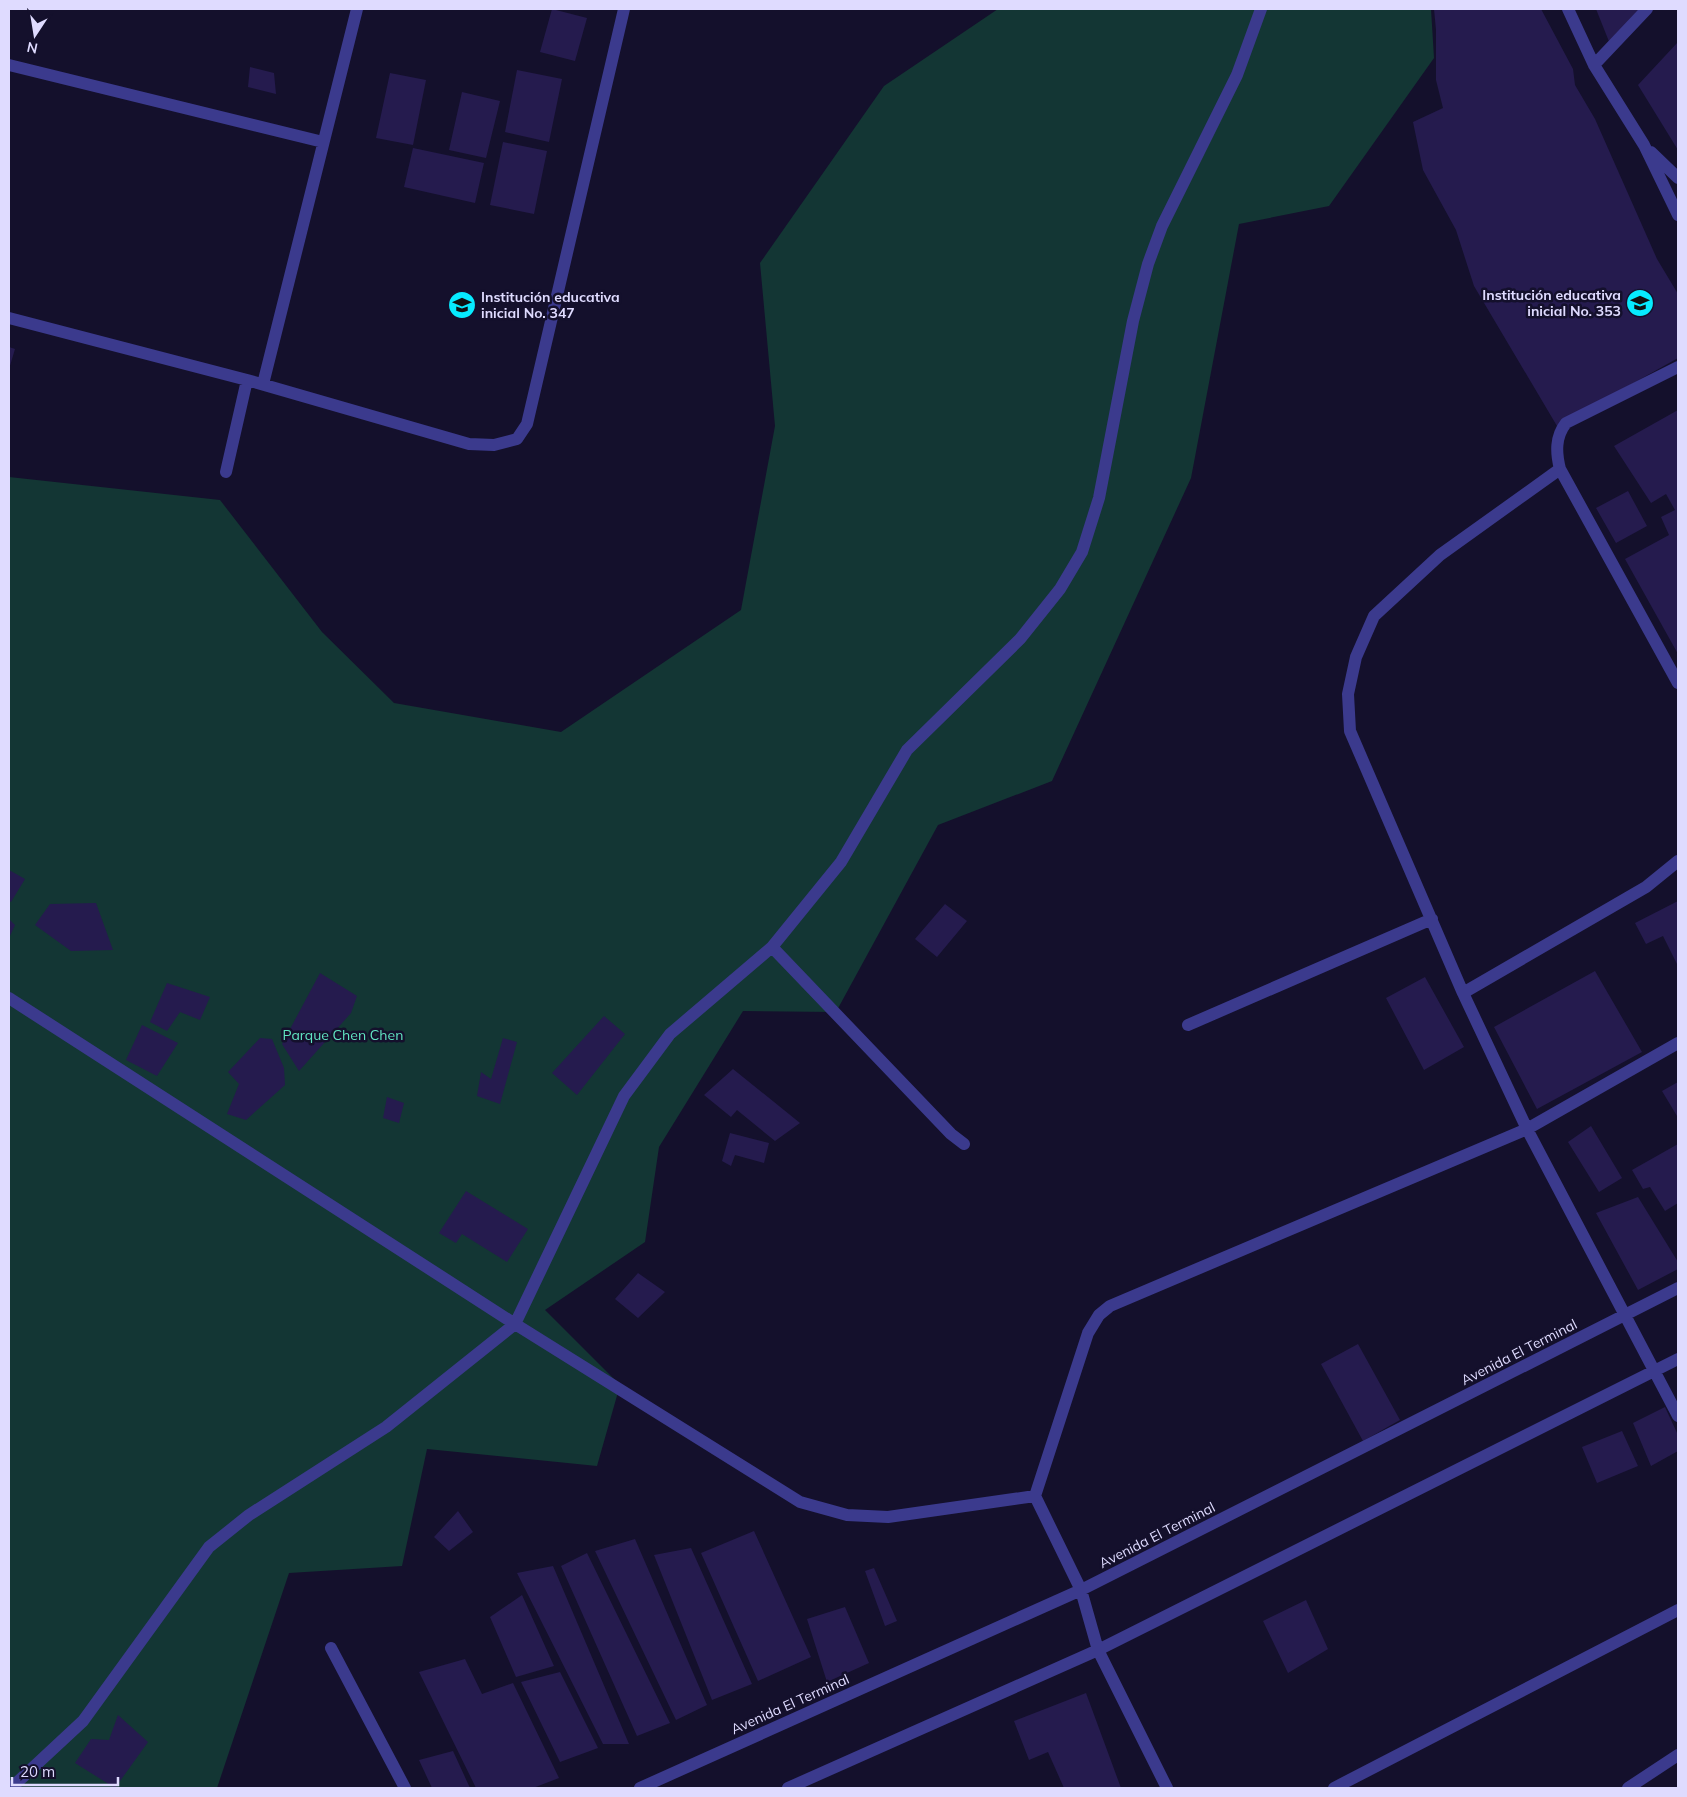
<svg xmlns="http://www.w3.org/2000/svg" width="1687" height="1797" font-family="Mulish,sans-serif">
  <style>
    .green { fill: #133634 }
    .building { fill: #251b4e }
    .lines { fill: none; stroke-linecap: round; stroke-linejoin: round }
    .minor { stroke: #3b3a8d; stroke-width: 12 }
    .labels { text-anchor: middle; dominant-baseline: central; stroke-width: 5; stroke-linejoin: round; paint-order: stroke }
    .poi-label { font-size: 14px; font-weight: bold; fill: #dfdbff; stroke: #14102c; text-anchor: end }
    .park-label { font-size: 14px; fill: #61e5c2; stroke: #14102c }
    .street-label { font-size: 14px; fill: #dfdbff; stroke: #14102c }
  </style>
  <rect width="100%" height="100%" fill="#14102c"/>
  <!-- green -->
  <path class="green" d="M 998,9 L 1431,9 L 1434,58 L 1329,206 L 1239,224 L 1191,478 L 1052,781 L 938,825 L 836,1012 L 743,1011 L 659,1147 L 645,1242 L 545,1310 L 620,1385 L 597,1466 L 427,1449 L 402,1566 L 289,1573 L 217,1788 L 9,1788 L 9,477 L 220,500 L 322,632 L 394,703 L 561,732 L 741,610 L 775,426 L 760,263 L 884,86 Z"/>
  <!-- building -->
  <path class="building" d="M 552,9 L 587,18 L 575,61 L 540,52 Z
    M 1434,9 L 1541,9 L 1573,69 L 1575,85 L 1595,119 L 1657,259 L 1678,294 L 1678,358 L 1557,426 L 1474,286 L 1456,230 L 1423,170 L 1413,122 L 1443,108 L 1436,80 L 1436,30 Z
    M 1596,9 L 1641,9 L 1610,44 Z
    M 1678,42 L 1678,150 L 1638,85 Z
    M 250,67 L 274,73 L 276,94 L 248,87 Z
    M 517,70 L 562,79 L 549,142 L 505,132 Z
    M 390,73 L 426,80 L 413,145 L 376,138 Z
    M 462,92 L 500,101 L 486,158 L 449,150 Z
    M 503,142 L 547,151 L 534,214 L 490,205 Z
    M 413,148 L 484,163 L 475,203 L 404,187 Z
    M 9,347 L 15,349 L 9,369 Z
    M 1678,410 L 1678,654 L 1625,559 L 1669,535 L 1661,517 L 1675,510 L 1666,494 L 1651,503 L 1614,446 Z
    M 1628,491 L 1647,526 L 1616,543 L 1596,508 Z
    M 9,870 L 25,879 L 11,902 L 9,901 Z
    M 1678,901 L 1678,966 L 1663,936 L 1646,944 L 1635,923 Z
    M 96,903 L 113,950 L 71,951 L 35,925 L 50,904 Z
    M 945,904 L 967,921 L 937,957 L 915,939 Z
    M 9,919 L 15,925 L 9,938 Z
    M 1595,971 L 1642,1052 L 1537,1109 L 1494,1027 Z
    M 320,973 L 357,996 L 351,1013 L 299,1071 L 282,1044 Z
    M 1425,977 L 1464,1047 L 1424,1070 L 1386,998 Z
    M 167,983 L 210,997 L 200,1020 L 180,1012 L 167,1031 L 150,1022 Z
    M 604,1016 L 625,1034 L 577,1095 L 552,1073 Z
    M 142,1025 L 178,1043 L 157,1076 L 126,1060 Z
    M 260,1038 L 272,1039 L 284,1068 L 285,1085 L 246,1120 L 227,1114 L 239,1084 L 228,1072 Z
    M 503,1038 L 517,1042 L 500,1104 L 477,1096 L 481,1072 L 491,1079 Z
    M 733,1069 L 800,1123 L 775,1141 L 737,1110 L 731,1117 L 704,1095 Z
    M 1678,1082 L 1678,1115 L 1677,1116 L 1662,1091 Z
    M 387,1097 L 404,1103 L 399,1123 L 383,1118 Z
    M 1591,1126 L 1622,1178 L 1599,1192 L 1568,1142 Z
    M 730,1133 L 769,1143 L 764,1163 L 735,1155 L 731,1166 L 722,1161 Z
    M 1678,1144 L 1678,1203 L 1665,1211 L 1650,1187 L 1643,1189 L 1632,1170 Z
    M 466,1191 L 528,1229 L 507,1262 L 462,1234 L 456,1243 L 439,1233 Z
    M 1638,1197 L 1678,1262 L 1678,1269 L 1638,1290 L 1596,1213 Z
    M 638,1273 L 665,1292 L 638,1318 L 615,1299 Z
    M 1358,1344 L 1400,1420 L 1363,1441 L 1321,1364 Z
    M 1665,1407 L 1678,1435 L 1678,1451 L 1651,1466 L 1633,1423 Z
    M 1622,1431 L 1638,1466 L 1597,1483 L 1582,1447 Z
    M 458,1511 L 473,1532 L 449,1551 L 434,1537 Z
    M 754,1531 L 811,1657 L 758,1681 L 701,1553 Z
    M 635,1539 L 707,1705 L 676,1720 L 595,1551 Z
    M 691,1548 L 752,1684 L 712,1700 L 654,1555 Z
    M 587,1553 L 670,1723 L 637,1736 L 561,1566 Z
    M 553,1566 L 629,1744 L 603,1744 L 517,1573 Z
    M 874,1568 L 897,1621 L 885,1626 L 865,1571 Z
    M 522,1595 L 554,1666 L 516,1677 L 490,1617 Z
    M 1306,1600 L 1328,1649 L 1288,1673 L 1263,1621 Z
    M 845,1607 L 869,1663 L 827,1682 L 807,1619 Z
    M 465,1659 L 482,1694 L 513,1683 L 559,1778 L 533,1788 L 476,1788 L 419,1672 Z
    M 560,1672 L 598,1748 L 560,1762 L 521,1682 Z
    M 1086,1693 L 1121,1788 L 1064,1788 L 1048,1752 L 1029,1760 L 1014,1721 Z
    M 118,1715 L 148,1742 L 115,1788 L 75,1763 L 91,1739 L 109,1740 Z
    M 453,1751 L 470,1788 L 432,1788 L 419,1760 Z"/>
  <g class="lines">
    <!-- minor -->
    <path class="minor" d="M 1568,9 L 1594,65 L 1644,145 L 1678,215
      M 9,65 L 323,142
      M 1594,65 L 1647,9
      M 1651,152 L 1678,178
      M 9,318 L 247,380 L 469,444 L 494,445 L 517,439 L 527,424 L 624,9
      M 1678,367 L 1566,423 C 1555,437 1556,453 1560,469 L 1678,683
      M 263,384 L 357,9
      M 1560,469 L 1440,555 L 1374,616 L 1356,657 L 1348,694 L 1350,731 L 1463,993 L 1527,1129 L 1678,1416
      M 226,472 L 247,380
      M 772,947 L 951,1134 L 964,1144
      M 1463,993 L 1646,887 L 1678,861
      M 9,998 L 515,1324 L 800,1502 L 847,1515 L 888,1517 L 1035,1496
      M 1188,1025 L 1432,919
      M 331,1648 L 405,1788
      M 11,1788 L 83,1721 L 209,1547 L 249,1515 L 386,1427 L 515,1324 L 624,1096 L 670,1034 L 772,947 L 841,862 L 907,750 L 1020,639 L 1060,589 L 1082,552 L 1099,498 L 1133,321 L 1148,264 L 1162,226 L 1237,75 L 1261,9
      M 640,1788 L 1081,1590 L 1678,1288
      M 788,1788 L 1098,1650 L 1678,1359
      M 1167,1788 L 1098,1650 L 1081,1590 L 1035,1496 L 1088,1333 L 1099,1315 L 1110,1306 L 1527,1129 L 1678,1043
      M 1334,1788 L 1678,1610
      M 1628,1788 L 1678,1755"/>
  </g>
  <!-- icons -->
  <defs>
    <g id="school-disc" transform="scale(1.4375)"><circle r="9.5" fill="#07ebff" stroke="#14102c"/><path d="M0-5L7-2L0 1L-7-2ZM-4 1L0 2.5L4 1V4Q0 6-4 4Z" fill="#111"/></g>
  </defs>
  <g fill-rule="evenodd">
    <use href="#school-disc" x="1640" y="303"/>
    <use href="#school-disc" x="462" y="305"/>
  </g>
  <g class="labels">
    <!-- poi labels -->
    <g class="poi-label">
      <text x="1621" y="295">Institución educativa<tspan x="1621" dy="16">inicial No. 353</tspan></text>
      <text x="481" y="297" text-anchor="start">Institución educativa<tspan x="481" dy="16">inicial No. 347</tspan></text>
    </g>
    <!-- park labels -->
    <g class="park-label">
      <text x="343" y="1035">Parque Chen Chen</text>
    </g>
    <!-- street labels -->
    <g class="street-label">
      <text transform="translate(1519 1352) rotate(-27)">Avenida El Terminal</text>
      <text transform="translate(1157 1535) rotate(-27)">Avenida El Terminal</text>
      <text transform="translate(790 1704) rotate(-24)">Avenida El Terminal</text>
    </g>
  </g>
  <!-- border -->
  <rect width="1687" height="1797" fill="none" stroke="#dfdbff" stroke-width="20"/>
  <!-- north arrow -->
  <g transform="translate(35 35) rotate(192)" stroke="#14102c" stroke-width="4" paint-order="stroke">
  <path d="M0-4L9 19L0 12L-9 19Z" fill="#dfdbff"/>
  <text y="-8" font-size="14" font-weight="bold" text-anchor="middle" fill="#dfdbff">N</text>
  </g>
  <!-- scale -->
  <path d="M12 1777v8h106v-8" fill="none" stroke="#dfdbff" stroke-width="2.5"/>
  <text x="20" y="1777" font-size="15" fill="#dfdbff" stroke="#14102c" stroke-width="4" paint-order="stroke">20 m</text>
</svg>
